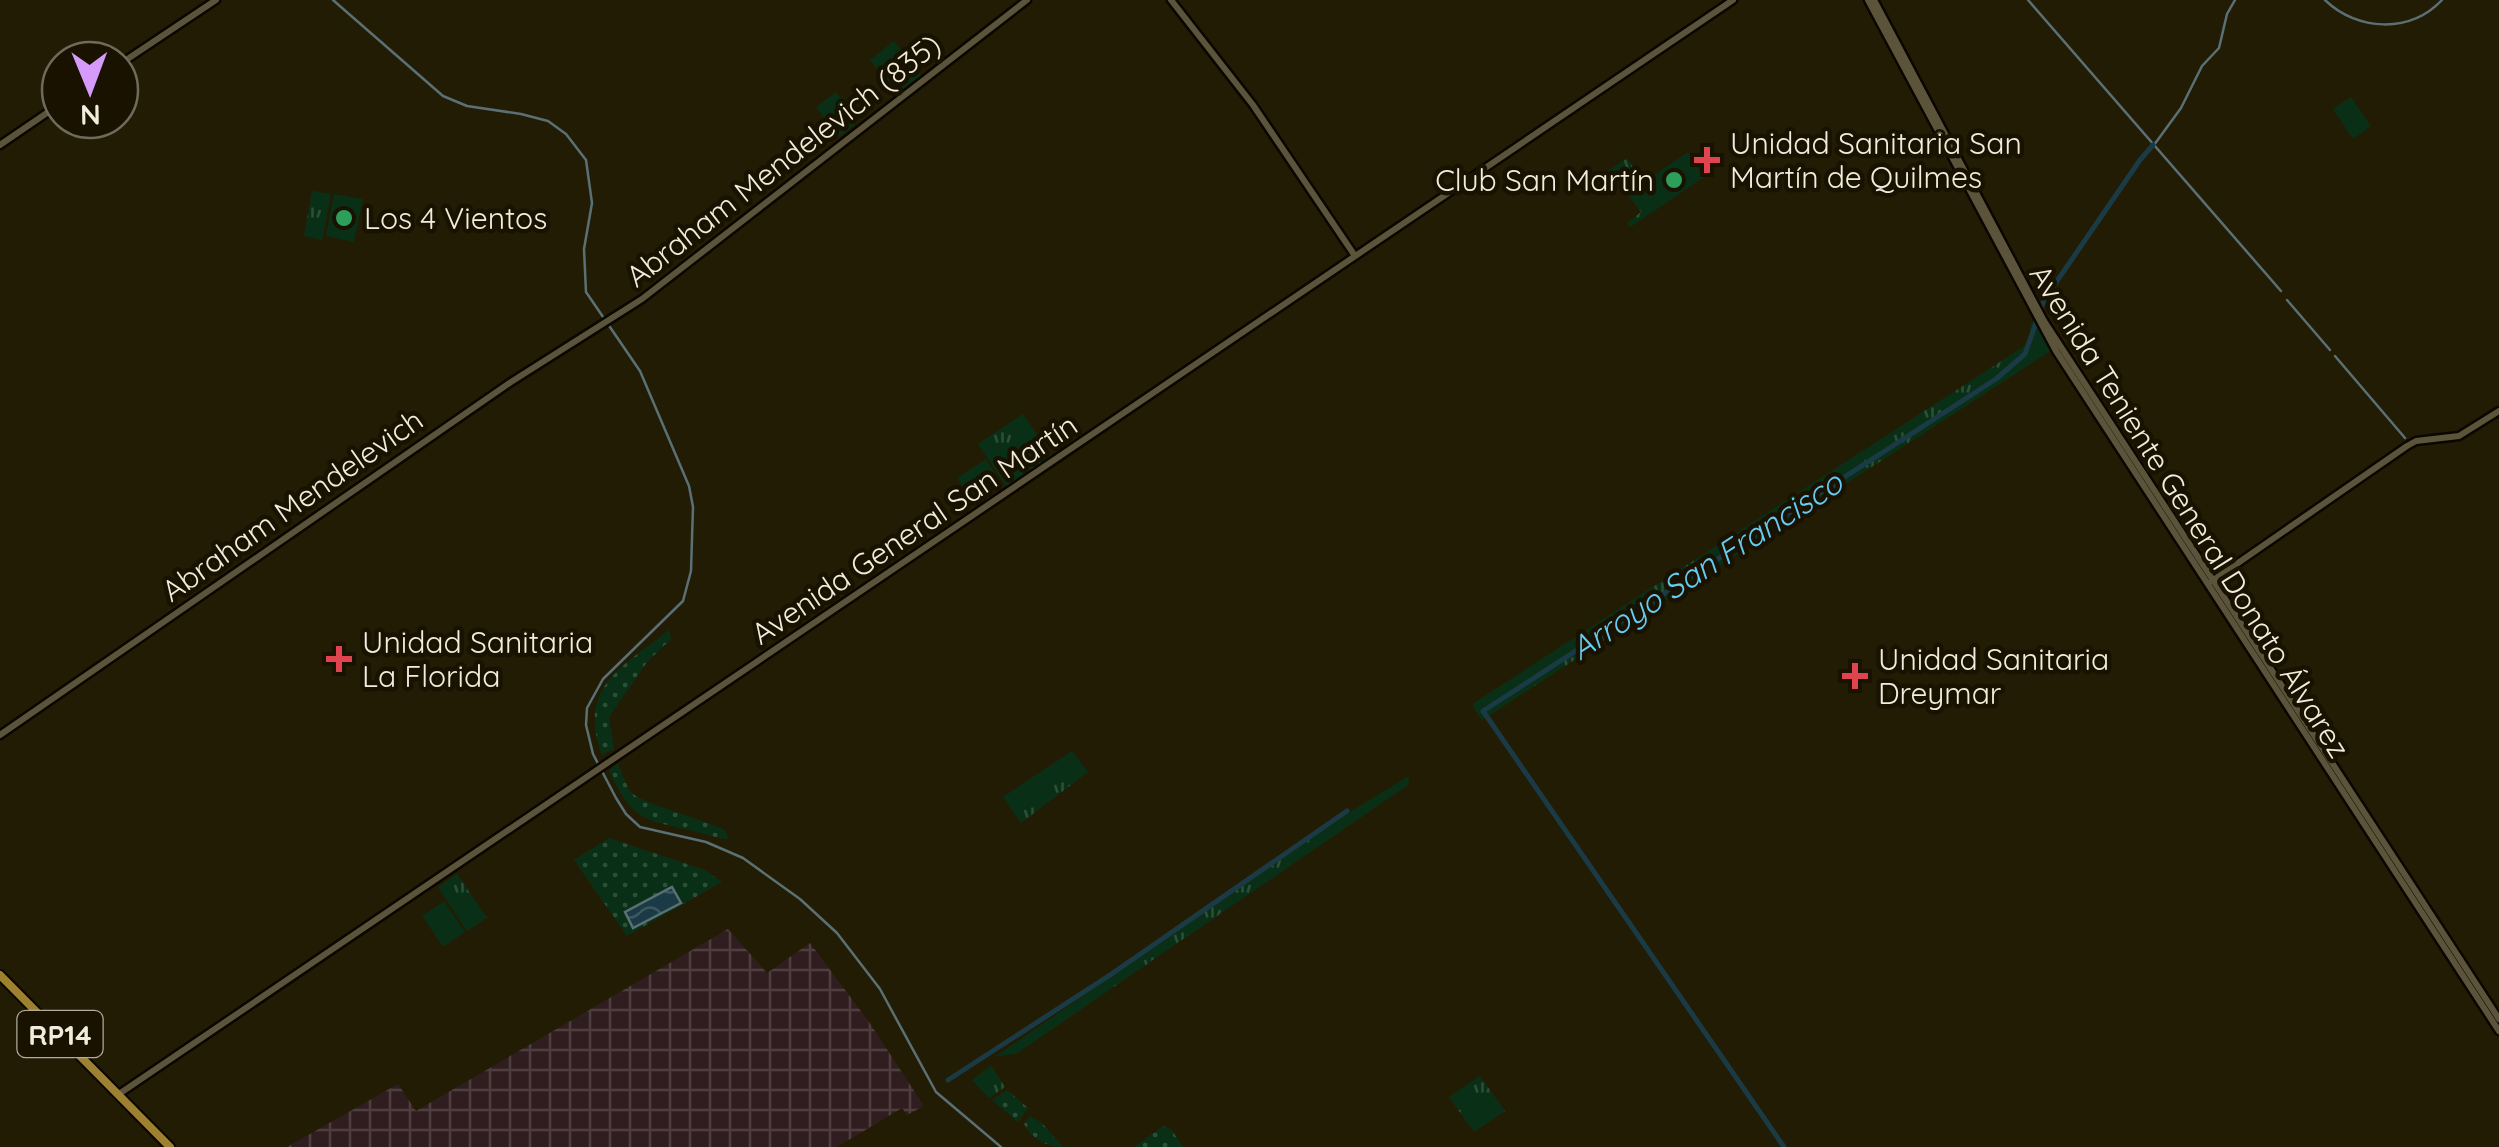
<svg xmlns="http://www.w3.org/2000/svg" width="2499" height="1147" font-family="Quicksand,sans-serif">
  <style>
    .industrial { fill: url(#industrial-grid) }
    .grass { fill: url(#grass-dots) }
    .park { fill: url(#park-tufts) }
    .pitch { fill: #093016 }
    .water { fill: url(#water-waves); stroke: #5a7074; stroke-width: 2.5 }
    .lines { fill: none; stroke-linecap: round; stroke-linejoin: round }
    .stream { stroke: #5a7074; stroke-width: 2.5 }
    .canal { stroke: #1a3a46; stroke-width: 5 }
    .secondary-casing { stroke: #0b0600; stroke-width: 11 }
    .primary-casing { stroke: #0b0600; stroke-width: 12 }
    .secondary { stroke: #5b543b; stroke-width: 6 }
    .primary { stroke: #9e8031; stroke-width: 8 }
    .health-dot { fill: #e0444e; stroke: #191200; stroke-width: 4 }
    .leisure-dot { fill: #2e9e5b; stroke: #191200; stroke-width: 4 }
    .labels { text-anchor: middle; dominant-baseline: central; stroke-width: 9; stroke-linejoin: round; paint-order: stroke }
    .shield { fill: #191200; stroke: #b0ab9b; stroke-width: 2.5 }
    .shield-label { font-size: 28px; font-weight: bold; fill: #f1edde }
    .poi-label { font-size: 30px; fill: #f1edde; stroke: #191200; text-anchor: start }
    .street-label { font-size: 30px; fill: #f1edde; stroke: #191200 }
    .water-label { font-size: 32px; font-style: italic; fill: #65cdf5; stroke: #191200 }
  </style>
  <defs>
    <pattern id="industrial-grid" width="8" height="8" patternUnits="userSpaceOnUse" patternTransform="scale(2.5)"><rect width="8" height="8" fill="#301d20"/><path d="M0 4h8M4 0v8" fill="none" stroke="#4e3e40"/></pattern>
    <pattern id="grass-dots" width="8" height="8" patternUnits="userSpaceOnUse" patternTransform="scale(2.5)"><rect width="8" height="8" fill="#093016"/><path d="M2 2h.1M6 6h.1" fill="none" stroke="#2d4e37" stroke-width="1.8" stroke-linecap="round"/></pattern>
    <pattern id="park-tufts" width="24" height="20" patternUnits="userSpaceOnUse" patternTransform="scale(2.5)"><rect width="24" height="20" fill="#093016"/><path d="M3 7l-1-3M5 7V3M7 7l1-3M15 17l-1-3M17 17v-4M19 17l1-3" fill="none" stroke="#2d4e37"/></pattern>
    <pattern id="water-waves" width="16" height="10" patternUnits="userSpaceOnUse" patternTransform="scale(2.5)"><rect width="16" height="10" fill="#1a3a46"/><path d="M0 5q4-4 8 0t8 0" fill="none" stroke="#3c5760"/></pattern>
  </defs>
  <rect width="100%" height="100%" fill="#221c04"/>
  <!-- industrial -->
  <path class="industrial" d="M 728,929 L 767,973 L 810,943 L 869,1022 L 924,1106 L 907,1115 L 902,1108 L 837,1147 L 287,1147 L 398,1084 L 416,1111 Z"/>
  <!-- grass -->
  <path class="grass" d="M 669,630 L 671,639 L 647,662 L 609,717 L 614,749 L 602,755 C 577,687 621,668 669,630 Z
    M 618,763 C 622,772 625,784 631,792 C 639,803 707,820 726,831 L 728,839 C 717,839 708,834 697,832 C 646,819 634,824 609,771 Z
    M 609,838 L 705,870 L 722,882 L 627,936 L 574,860 Z
    M 1007,1090 L 1028,1108 L 1018,1122 L 992,1100 Z
    M 1030,1116 L 1042,1123 L 1063,1147 C 1047,1147 1032,1139 1024,1124 Z
    M 1163,1126 L 1171,1129 L 1183,1147 L 1134,1147 Z"/>
  <!-- park -->
  <path class="park" d="M 894,41 L 921,75 L 897,94 L 870,60 Z
    M 1627,158 L 1660,207 L 1630,227 L 1627,223 L 1641,212 L 1618,182 L 1607,189 L 1599,177 Z
    M 312,191 L 331,194 L 322,240 L 304,236 Z
    M 2035,321 L 2052,350 L 1482,720 L 1473,707 L 1474,703 L 2023,347 L 2029,340 L 2031,323 Z
    M 1023,414 L 1052,457 L 1007,487 L 978,444 Z
    M 1072,751 L 1088,772 L 1021,823 L 1003,797 Z
    M 1409,776 L 1408,785 L 1016,1054 L 996,1056 L 1350,812 Z
    M 457,874 L 487,918 L 467,931 L 438,887 Z
    M 991,1065 L 1005,1087 L 989,1098 L 972,1080 Z
    M 1480,1076 L 1505,1111 L 1474,1132 L 1449,1097 Z"/>
  <!-- pitch -->
  <path class="pitch" d="M 836,92 L 858,122 L 839,137 L 816,107 Z
    M 2351,97 L 2371,126 L 2353,139 L 2333,109 Z
    M 1688,152 L 1704,177 L 1660,207 L 1644,182 Z
    M 334,194 L 363,199 L 354,242 L 326,236 Z
    M 986,459 L 1000,482 L 972,501 L 957,478 Z
    M 444,901 L 465,932 L 443,947 L 422,916 Z"/>
  <!-- water -->
  <path class="water" d="M 672,887 L 681,903 L 633,928 L 625,912 Z"/>
  <g class="lines">
    <!-- stream -->
    <path class="stream" d="M 333,0 L 443,96 L 467,106 L 521,114 L 548,121 L 566,134 L 586,160 L 592,203 L 584,249 L 586,292 L 640,371 L 689,486 L 693,507 L 691,571 L 683,601 L 603,679 L 587,708 L 586,725 L 593,754 L 616,798 L 626,814 L 640,827 L 706,842 L 743,858 L 800,899 L 837,933 L 880,989 L 936,1092 L 1001,1147
      M 2028,0 L 2281,291
      M 2325,0 C 2357,31 2410,34 2442,0
      M 2154,145 L 2181,108 L 2202,66 L 2219,48 L 2227,14 L 2235,0
      M 2287,300 L 2330,350
      M 2335,356 L 2405,438"/>
    <!-- canal -->
    <path class="canal" d="M 948,1080 L 1110,975 L 1347,811
      M 1784,1147 L 1483,711 L 1996,379 L 2025,354 L 2044,300 L 2140,160 L 2153,145"/>
    <!-- secondary casing -->
    <g class="secondary-casing">
      <path id="secondary" d="M 1171,0 L 1253,105 L 1355,256
        M 1868,0 L 2056,351 L 2499,1031
        M 1874,0 L 2044,321 L 2499,1019
        M 120,64 L 216,0
        M 0,145 L 60,104
        M 2212,581 L 2407,446 L 2416,441 L 2459,436 L 2499,411
        M 0,735 L 511,382 L 642,299 L 1027,0
        M 119,1094 L 1733,0"/>
    </g>
    <!-- primary casing -->
    <g class="primary-casing">
      <path id="primary" d="M 0,975 L 170,1147"/>
    </g>
    <!-- secondary -->
    <use href="#secondary" class="secondary"/>
    <!-- primary -->
    <use href="#primary" class="primary"/>
  </g>
  <!-- markers -->
  <g class="health-dot">
    <path d="M1702 145h10v10h10v10h-10v10h-10v-10h-10v-10h10z"/>
    <path d="M334 644h10v10h10v10h-10v10h-10v-10h-10v-10h10z"/>
    <path d="M1850 661h10v10h10v10h-10v10h-10v-10h-10v-10h10z"/>
  </g>
  <g class="leisure-dot">
    <circle cx="1674" cy="180" r="10"/>
    <circle cx="344" cy="218" r="10"/>
  </g>
  <g class="labels">
    <!-- shield labels -->
    <rect class="shield" x="17.5" y="1011" width="85" height="46" rx="8"/>
    <g class="shield-label">
      <text x="60" y="1034">RP14</text>
    </g>
    <!-- poi labels -->
    <g class="poi-label">
      <text x="1730" y="143">Unidad Sanitaria San<tspan x="1730" dy="34">Martín de Quilmes</tspan></text>
      <text x="1654" y="180" text-anchor="end">Club San Martín</text>
      <text x="364" y="218">Los 4 Vientos</text>
      <text x="362" y="642">Unidad Sanitaria<tspan x="362" dy="34">La Florida</tspan></text>
      <text x="1878" y="659">Unidad Sanitaria<tspan x="1878" dy="34">Dreymar</tspan></text>
    </g>
    <!-- street labels -->
    <g class="street-label">
      <text transform="translate(783 160) rotate(-38)">Abraham Mendelevich (835)</text>
      <text transform="translate(292 505) rotate(-35)">Abraham Mendelevich</text>
      <text transform="translate(2190 511) rotate(58)">Avenida Teniente General Donato Álvarez</text>
      <text transform="translate(914 529) rotate(-34)">Avenida General San Martín</text>
    </g>
    <!-- water labels -->
    <g class="water-label">
      <text transform="translate(1706 565) rotate(-33)">Arroyo San Francisco</text>
    </g>
  </g>
  <!-- north arrow -->
  <g transform="translate(90 90) rotate(179)"><circle r="48" fill="#191200" stroke="#6f6a59" stroke-width="2.5"/>
  <path d="M0-8L18 38L0 25L-18 38Z" fill="#d69bfa"/>
  <text y="-15" font-size="28" font-weight="bold" text-anchor="middle" fill="#f1edde">N</text>
  </g>
</svg>
